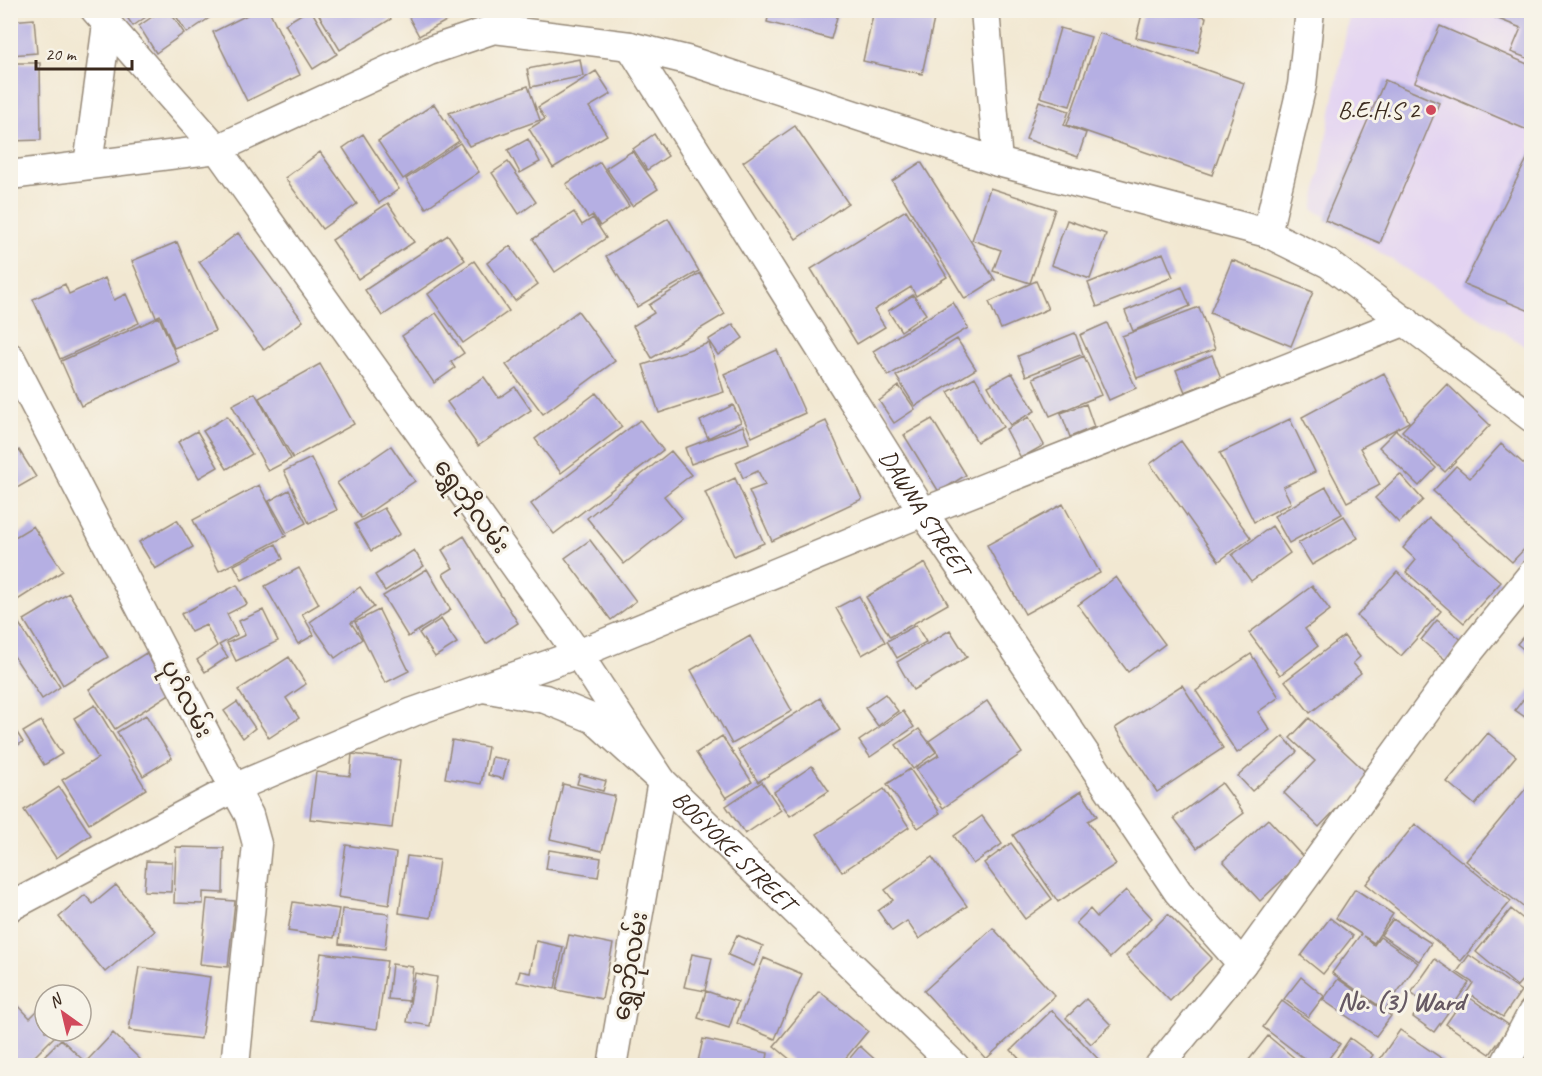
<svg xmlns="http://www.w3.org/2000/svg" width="1542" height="1076" font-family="Caveat,'Noto Sans Myanmar',sans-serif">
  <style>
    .built { fill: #e3d3f2 }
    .building { fill: #b5afe3 }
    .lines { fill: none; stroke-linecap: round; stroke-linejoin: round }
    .minor-casing { stroke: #968978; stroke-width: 31 }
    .minor { stroke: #fff; stroke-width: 28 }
    .poi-dot { fill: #d1495b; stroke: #f7f3e8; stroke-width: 2 }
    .labels { text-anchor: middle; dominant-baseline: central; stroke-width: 6; stroke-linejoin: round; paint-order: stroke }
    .poi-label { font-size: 24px; fill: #3b2a1e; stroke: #f7f3e8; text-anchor: end }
    .street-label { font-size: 24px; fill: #3b2a1e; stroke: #f7f3e8 }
    .quarter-label { font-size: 27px; font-weight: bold; fill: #665963; stroke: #f7f3e8 }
  </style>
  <rect width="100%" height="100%" fill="#f7f3e8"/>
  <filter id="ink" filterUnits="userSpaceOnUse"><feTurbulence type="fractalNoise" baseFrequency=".0167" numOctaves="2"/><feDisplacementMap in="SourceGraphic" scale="12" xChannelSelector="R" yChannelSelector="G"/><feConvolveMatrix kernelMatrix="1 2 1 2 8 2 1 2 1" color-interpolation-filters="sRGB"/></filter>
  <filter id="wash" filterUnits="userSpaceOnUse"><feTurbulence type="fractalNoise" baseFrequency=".008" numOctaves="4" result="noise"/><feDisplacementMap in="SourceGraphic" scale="24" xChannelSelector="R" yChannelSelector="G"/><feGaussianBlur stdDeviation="1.35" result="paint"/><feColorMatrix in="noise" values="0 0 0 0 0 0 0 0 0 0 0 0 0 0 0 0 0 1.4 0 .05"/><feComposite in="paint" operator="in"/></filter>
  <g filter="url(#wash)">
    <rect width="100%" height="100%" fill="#f2e8d2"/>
    <!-- built -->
    <path class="built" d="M 1350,11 L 1531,11 L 1531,350 L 1313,209 Z"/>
    <g id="blocks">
      <!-- building -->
      <path class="building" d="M 122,10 L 151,10 L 153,12 L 133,26 Z
        M 162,10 L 169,10 L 184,33 L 156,53 L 139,26 Z
        M 172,10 L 221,10 L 187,33 Z
        M 257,10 L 269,10 L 300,75 L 247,101 L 213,32 Z
        M 308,10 L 311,10 L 337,54 L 313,69 L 285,24 Z
        M 316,10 L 386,10 L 391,19 L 340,50 Z
        M 405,10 L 466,10 L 419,36 Z
        M 770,10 L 839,10 L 831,39 L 767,22 Z
        M 874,10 L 936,10 L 922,74 L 863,61 Z
        M 1143,10 L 1180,10 L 1206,17 L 1198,52 L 1136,38 Z
        M 1476,10 L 1532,10 L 1532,60 L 1511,52 L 1521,28 Z
        M 34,19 L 37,53 L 10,55 L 10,21 Z
        M 1440,26 L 1532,66 L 1532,132 L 1415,82 Z
        M 1060,28 L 1091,37 L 1070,106 L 1040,97 Z
        M 1099,33 L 1244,83 L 1212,175 L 1067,125 Z
        M 580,59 L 583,76 L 531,87 L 527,69 Z
        M 10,63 L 40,63 L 41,140 L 10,141 Z
        M 596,71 L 611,94 L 589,107 L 607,135 L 553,168 L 529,129 L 545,119 L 538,107 Z
        M 1385,80 L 1439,103 L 1380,243 L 1325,220 Z
        M 528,86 L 540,120 L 469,146 L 449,113 Z
        M 1039,101 L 1069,111 L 1064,125 L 1086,133 L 1078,157 L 1026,139 Z
        M 434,104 L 459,141 L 403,179 L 378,141 Z
        M 795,126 L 848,203 L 796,239 L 743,162 Z
        M 363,134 L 399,189 L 379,203 L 343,148 Z
        M 654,134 L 668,156 L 647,170 L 633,149 Z
        M 528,139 L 540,162 L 520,173 L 508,150 Z
        M 460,143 L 479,172 L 426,208 L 406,179 Z
        M 1532,149 L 1532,312 L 1464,284 Z
        M 632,151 L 658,189 L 632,206 L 606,168 Z
        M 320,152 L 357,204 L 322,229 L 285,178 Z
        M 508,162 L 536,202 L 519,214 L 492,173 Z
        M 600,162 L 629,206 L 600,226 L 593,215 L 588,218 L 566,184 Z
        M 921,162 L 995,280 L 965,299 L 892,181 Z
        M 990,188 L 1055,209 L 1030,283 L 993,271 L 1001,250 L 972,240 Z
        M 388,203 L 414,242 L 358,279 L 332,240 Z
        M 906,210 L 947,277 L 916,296 L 911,287 L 874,310 L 885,327 L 857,344 L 811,269 Z
        M 574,212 L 582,225 L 593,218 L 606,238 L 555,272 L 533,239 Z
        M 668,218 L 699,271 L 637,307 L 606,256 Z
        M 1067,220 L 1106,234 L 1090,279 L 1051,265 Z
        M 238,233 L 303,321 L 264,350 L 199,262 Z
        M 448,235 L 465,260 L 382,316 L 365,290 Z
        M 177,242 L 215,331 L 174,348 L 160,315 L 156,317 L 132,261 Z
        M 510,246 L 538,284 L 515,301 L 487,263 Z
        M 1163,253 L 1173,277 L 1097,307 L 1088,283 Z
        M 1232,260 L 1313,292 L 1291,346 L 1210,313 Z
        M 474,261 L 509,311 L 463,343 L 428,294 Z
        M 700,273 L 725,314 L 652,358 L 633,326 L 654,313 L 649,305 Z
        M 105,278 L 114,300 L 126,294 L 139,323 L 60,359 L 33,299 L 65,284 L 69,294 Z
        M 1036,281 L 1048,309 L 1001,329 L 989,302 Z
        M 1182,287 L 1190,306 L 1133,331 L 1125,311 Z
        M 913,295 L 926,314 L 901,331 L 888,311 Z
        M 953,302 L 968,328 L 888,376 L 873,351 Z
        M 1199,307 L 1215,349 L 1137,378 L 1122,336 Z
        M 578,311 L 615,361 L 543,414 L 506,365 Z
        M 436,313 L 464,353 L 451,362 L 455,368 L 434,383 L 402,336 Z
        M 159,317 L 179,362 L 81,406 L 61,361 Z
        M 1107,323 L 1136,388 L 1109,400 L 1080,335 Z
        M 733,324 L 743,338 L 718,355 L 708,340 Z
        M 1075,333 L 1083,354 L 1026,376 L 1018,356 Z
        M 957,339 L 976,369 L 915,406 L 896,376 Z
        M 709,343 L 724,392 L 659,413 L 643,365 Z
        M 777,350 L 805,413 L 752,437 L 724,374 Z
        M 1212,355 L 1221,378 L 1185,392 L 1176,370 Z
        M 1084,356 L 1101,395 L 1050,416 L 1033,378 Z
        M 320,364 L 354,424 L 293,458 L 259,398 Z
        M 1012,373 L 1035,411 L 1010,425 L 988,386 Z
        M 1384,373 L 1409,422 L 1360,448 L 1380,485 L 1347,502 L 1302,417 Z
        M 484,377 L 499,398 L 515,387 L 531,410 L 478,446 L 447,402 Z
        M 975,377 L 1003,427 L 977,442 L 948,392 Z
        M 1447,384 L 1490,425 L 1445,472 L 1402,431 Z
        M 899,386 L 915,409 L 894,423 L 879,401 Z
        M 255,393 L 291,459 L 268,471 L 232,405 Z
        M 596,393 L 622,427 L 561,473 L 535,439 Z
        M 1086,404 L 1094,427 L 1070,437 L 1061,413 Z
        M 733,405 L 741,422 L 708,438 L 700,421 Z
        M 227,416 L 252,454 L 227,469 L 203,431 Z
        M 1029,417 L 1044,445 L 1021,458 L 1006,429 Z
        M 932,419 L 966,475 L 939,492 L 904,435 Z
        M 1290,419 L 1315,472 L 1283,487 L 1291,503 L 1254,522 L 1220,453 Z
        M 640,420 L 663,450 L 554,534 L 531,504 Z
        M 826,421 L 862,499 L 772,541 L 749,491 L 765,485 L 758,471 L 743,478 L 736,462 Z
        M 743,426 L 749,443 L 691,464 L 685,448 Z
        M 1396,430 L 1436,468 L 1419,486 L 1379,447 Z
        M 197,431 L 218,467 L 199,478 L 178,442 Z
        M 1181,441 L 1251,538 L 1219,561 L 1150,464 Z
        M 1501,444 L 1532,471 L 1532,541 L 1512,562 L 1433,491 L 1456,466 L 1470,478 Z
        M 391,446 L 415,481 L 361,518 L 337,483 Z
        M 19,450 L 36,477 L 10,492 L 10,455 Z
        M 671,451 L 691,475 L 664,496 L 682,518 L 624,564 L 587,518 Z
        M 311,458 L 337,510 L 309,523 L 284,471 Z
        M 1400,474 L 1423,500 L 1399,523 L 1375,498 Z
        M 735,478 L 764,543 L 734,556 L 705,492 Z
        M 259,485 L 286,536 L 219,571 L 193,520 Z
        M 1326,487 L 1342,514 L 1289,543 L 1274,516 Z
        M 289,490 L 306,523 L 287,533 L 269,501 Z
        M 1063,504 L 1100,573 L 1025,614 L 987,545 Z
        M 384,508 L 400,534 L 371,551 L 355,524 Z
        M 1344,516 L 1358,538 L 1312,565 L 1298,543 Z
        M 1429,518 L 1501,582 L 1464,623 L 1406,572 L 1416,560 L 1403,548 Z
        M 177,520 L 193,547 L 155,569 L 139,542 Z
        M 33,526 L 63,571 L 16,601 L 10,593 L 10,540 Z
        M 1272,526 L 1290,553 L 1251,581 L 1232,555 Z
        M 464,536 L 518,623 L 486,644 L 443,574 L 453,568 L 442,550 Z
        M 590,540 L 636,601 L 611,620 L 565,558 Z
        M 276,544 L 283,559 L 242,580 L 234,565 Z
        M 414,550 L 424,566 L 385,591 L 375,575 Z
        M 925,563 L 948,604 L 890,637 L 866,597 Z
        M 299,568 L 319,604 L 302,614 L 314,635 L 298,644 L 265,586 Z
        M 427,569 L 451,610 L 408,637 L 383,596 Z
        M 1397,572 L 1441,611 L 1401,656 L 1357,616 Z
        M 1116,577 L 1165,644 L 1128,672 L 1078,605 Z
        M 237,585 L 247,604 L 227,614 L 237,635 L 219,645 L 228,657 L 205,672 L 197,660 L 217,646 L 206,625 L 191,632 L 181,614 Z
        M 1312,586 L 1330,610 L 1305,629 L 1318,646 L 1280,675 L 1249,633 Z
        M 360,587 L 374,607 L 351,623 L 362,639 L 335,658 L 310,622 Z
        M 69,593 L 108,657 L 63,685 L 24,620 Z
        M 859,596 L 885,642 L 862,655 L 836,608 Z
        M 263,610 L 278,641 L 236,661 L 227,643 L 245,635 L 239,621 Z
        M 379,610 L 409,671 L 385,683 L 355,622 Z
        M 16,619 L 60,687 L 42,699 L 10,650 L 10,623 Z
        M 441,619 L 457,643 L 435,657 L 419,633 Z
        M 1437,620 L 1463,641 L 1447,661 L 1421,640 Z
        M 916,625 L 926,642 L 897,658 L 887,641 Z
        M 1532,626 L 1532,656 L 1517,644 Z
        M 950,630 L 967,657 L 913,690 L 897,662 Z
        M 750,636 L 792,711 L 732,744 L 691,670 Z
        M 1344,636 L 1360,657 L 1353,663 L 1361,673 L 1310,713 L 1285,681 Z
        M 146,653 L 171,693 L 115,729 L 89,689 Z
        M 1251,654 L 1279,697 L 1258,712 L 1270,730 L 1237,753 L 1196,691 Z
        M 289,657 L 306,684 L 286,698 L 299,718 L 269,738 L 238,690 Z
        M 1182,685 L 1223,748 L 1157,792 L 1115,728 Z
        M 1532,688 L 1532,722 L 1515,710 Z
        M 885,694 L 898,711 L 878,726 L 865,708 Z
        M 820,698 L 840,730 L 758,782 L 738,750 Z
        M 987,701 L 1022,753 L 943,808 L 916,769 L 939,755 L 929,741 Z
        M 237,702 L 255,728 L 243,738 L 224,711 Z
        M 95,705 L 146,789 L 89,824 L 62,780 L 98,758 L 74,718 Z
        M 903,711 L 914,727 L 870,757 L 859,741 Z
        M 146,715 L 172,758 L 143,776 L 117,732 Z
        M 1309,718 L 1369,775 L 1319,827 L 1284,793 L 1315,761 L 1290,738 Z
        M 41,721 L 62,754 L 44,765 L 23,732 Z
        M 10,722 L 23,742 L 10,750 Z
        M 919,729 L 936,752 L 913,769 L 896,745 Z
        M 1488,733 L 1516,756 L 1475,805 L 1447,782 Z
        M 722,736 L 752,782 L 726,798 L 696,753 Z
        M 1283,736 L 1297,752 L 1252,791 L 1238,776 Z
        M 452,740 L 488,747 L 481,784 L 445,778 Z
        M 352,754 L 400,760 L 392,828 L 310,819 L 316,772 L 350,776 Z
        M 492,757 L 508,760 L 503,779 L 488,775 Z
        M 812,766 L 829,791 L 790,816 L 774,792 Z
        M 910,769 L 940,813 L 918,828 L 887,784 Z
        M 580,774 L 606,781 L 603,791 L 577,784 Z
        M 1532,781 L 1532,914 L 1466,861 Z
        M 762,782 L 781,810 L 745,834 L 726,806 Z
        M 1222,783 L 1244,813 L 1197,848 L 1174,818 Z
        M 563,784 L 615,796 L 602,851 L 550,839 Z
        M 59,787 L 91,835 L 56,858 L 24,810 Z
        M 884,789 L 909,827 L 842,872 L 817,834 Z
        M 1081,791 L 1097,816 L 1088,821 L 1116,864 L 1058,902 L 1013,835 Z
        M 982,816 L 1002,844 L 973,864 L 954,836 Z
        M 1268,819 L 1305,859 L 1260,901 L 1223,861 Z
        M 1415,824 L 1511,901 L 1461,961 L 1366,884 Z
        M 1011,843 L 1052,899 L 1025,919 L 984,863 Z
        M 346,845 L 396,853 L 389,905 L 338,897 Z
        M 176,847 L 224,848 L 223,893 L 203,892 L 203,904 L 174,903 Z
        M 549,850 L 601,858 L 598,877 L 546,869 Z
        M 407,856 L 439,860 L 431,918 L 399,913 Z
        M 932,857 L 967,906 L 919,939 L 907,921 L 892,931 L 878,911 L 893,900 L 885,890 Z
        M 146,861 L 172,862 L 171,892 L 144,891 Z
        M 116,885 L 155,931 L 105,972 L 59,917 L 85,895 L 93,904 Z
        M 1355,889 L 1393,914 L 1374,943 L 1363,936 L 1374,945 L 1380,937 L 1418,963 L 1385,1010 L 1332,973 L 1361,934 L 1336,918 Z
        M 1126,890 L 1152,918 L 1110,958 L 1076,923 L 1090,909 L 1097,917 Z
        M 207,899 L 235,901 L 228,967 L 200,964 Z
        M 293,902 L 339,909 L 334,938 L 288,931 Z
        M 342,909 L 389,914 L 385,949 L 339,944 Z
        M 1511,909 L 1532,926 L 1532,969 L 1517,986 L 1476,952 Z
        M 1168,914 L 1212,958 L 1170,1001 L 1126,956 Z
        M 1330,918 L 1353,936 L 1323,974 L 1301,956 Z
        M 1393,919 L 1431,943 L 1419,961 L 1381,935 Z
        M 993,928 L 1055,996 L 986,1059 L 924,991 Z
        M 569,935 L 613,944 L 602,999 L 557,990 Z
        M 737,935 L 763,946 L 754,966 L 728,955 Z
        M 536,941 L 563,947 L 555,989 L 517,982 L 520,971 L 530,973 Z
        M 321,953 L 387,961 L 377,1029 L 311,1020 Z
        M 692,954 L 712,958 L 705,991 L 684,987 Z
        M 1469,955 L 1521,991 L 1503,1017 L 1467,992 L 1473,983 L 1457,972 Z
        M 764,958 L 802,974 L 775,1039 L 737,1023 Z
        M 1435,959 L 1469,983 L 1434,1032 L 1413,1017 L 1423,1002 L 1411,993 Z
        M 392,964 L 413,967 L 409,1001 L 388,999 Z
        M 139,967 L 210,977 L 201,1039 L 129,1030 Z
        M 415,973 L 437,977 L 430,1026 L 407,1022 Z
        M 1301,977 L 1324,996 L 1308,1017 L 1284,999 Z
        M 1338,979 L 1391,1016 L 1376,1036 L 1323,1000 Z
        M 706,991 L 738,1002 L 729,1028 L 698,1018 Z
        M 819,991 L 868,1031 L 839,1066 L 798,1066 L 774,1046 Z
        M 1466,995 L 1510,1026 L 1490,1054 L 1446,1024 Z
        M 1086,999 L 1111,1025 L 1091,1044 L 1066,1018 Z
        M 1282,1001 L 1340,1044 L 1323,1066 L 1314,1066 L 1263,1027 Z
        M 16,1003 L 30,1018 L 45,1003 L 45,1031 L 60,1031 L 25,1066 L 10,1066 L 10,1008 Z
        M 1052,1010 L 1100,1061 L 1095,1066 L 1026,1066 L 1011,1050 Z
        M 1400,1030 L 1444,1060 L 1439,1066 L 1375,1066 Z
        M 113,1033 L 142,1061 L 138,1066 L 82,1066 Z
        M 1268,1036 L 1304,1066 L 1244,1066 Z
        M 1350,1038 L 1373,1055 L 1365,1066 L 1331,1066 Z
        M 61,1039 L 83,1060 L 78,1066 L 52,1066 L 43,1057 Z
        M 703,1039 L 768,1053 L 766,1066 L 697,1066 Z
        M 860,1046 L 882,1066 L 843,1066 Z"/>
    </g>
  </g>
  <g filter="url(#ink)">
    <use href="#blocks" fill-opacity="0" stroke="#968978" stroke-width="1.5"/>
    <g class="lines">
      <!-- minor casing -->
      <g class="minor-casing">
        <g id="minor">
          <path d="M 95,10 L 217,149 L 578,654 L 662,781 L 612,1066"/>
          <path d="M 985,10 L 998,162"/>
          <path id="s1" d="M 630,46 L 923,512 L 1178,892 L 1242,964"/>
          <path d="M 88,165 L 107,24"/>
          <path d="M 10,175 L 217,149 L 429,51 L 494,29 L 630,46 L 687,60 L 998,162 L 1267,233 L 1329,264 L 1532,418"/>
          <path d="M 1267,233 L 1302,85 L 1310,10"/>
          <path d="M 10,357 L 234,788 L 249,815 L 257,844 L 235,1066"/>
          <path id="s2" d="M 483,688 L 545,699 L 594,719 L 662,781 L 955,1066"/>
          <path d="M 10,907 L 234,788 L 413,712 L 578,654 L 923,512 L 1406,321"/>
          <path d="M 1159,1066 L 1242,964 L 1469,652 L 1532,574"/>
          <path d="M 1504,1066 L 1532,1013"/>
        </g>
      </g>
      <!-- minor -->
      <use href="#minor" class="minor"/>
    </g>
  </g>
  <!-- markers -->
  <circle class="poi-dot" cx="1431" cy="110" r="6"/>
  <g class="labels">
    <!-- poi labels -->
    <g class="poi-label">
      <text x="1419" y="110">B.E.H.S 2</text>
    </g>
    <!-- street labels -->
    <g class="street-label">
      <text transform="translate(472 506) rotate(54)">ရွှေဘိုလမ်း</text>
      <text stroke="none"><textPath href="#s1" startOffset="552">DAWNA STREET</textPath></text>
      <text transform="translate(187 699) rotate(63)">ပုဂံလမ်း</text>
      <text stroke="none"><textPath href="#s2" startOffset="308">BOGYOKE STREET</textPath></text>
      <text transform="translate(630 966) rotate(-80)">ရွှေဘိုလမ်း</text>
    </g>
    <!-- quarter labels -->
    <g class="quarter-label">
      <text x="1401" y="1001">No. (3) Ward</text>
    </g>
  </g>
  <!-- margin -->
  <rect width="1542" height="1076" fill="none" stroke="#f7f3e8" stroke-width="36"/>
  <!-- north arrow -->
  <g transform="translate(63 1013) rotate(326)"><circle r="28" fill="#f7f3e8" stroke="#aca397" stroke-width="1.5"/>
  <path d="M0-4.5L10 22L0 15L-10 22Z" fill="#d1495b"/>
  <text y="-9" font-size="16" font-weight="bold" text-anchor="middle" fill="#3b2a1e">N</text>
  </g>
  <!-- scale -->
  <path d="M36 60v9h96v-9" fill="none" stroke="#3b2a1e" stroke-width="3"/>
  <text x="45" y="60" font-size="18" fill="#3b2a1e" stroke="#f7f3e8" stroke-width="4.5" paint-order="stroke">20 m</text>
</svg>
